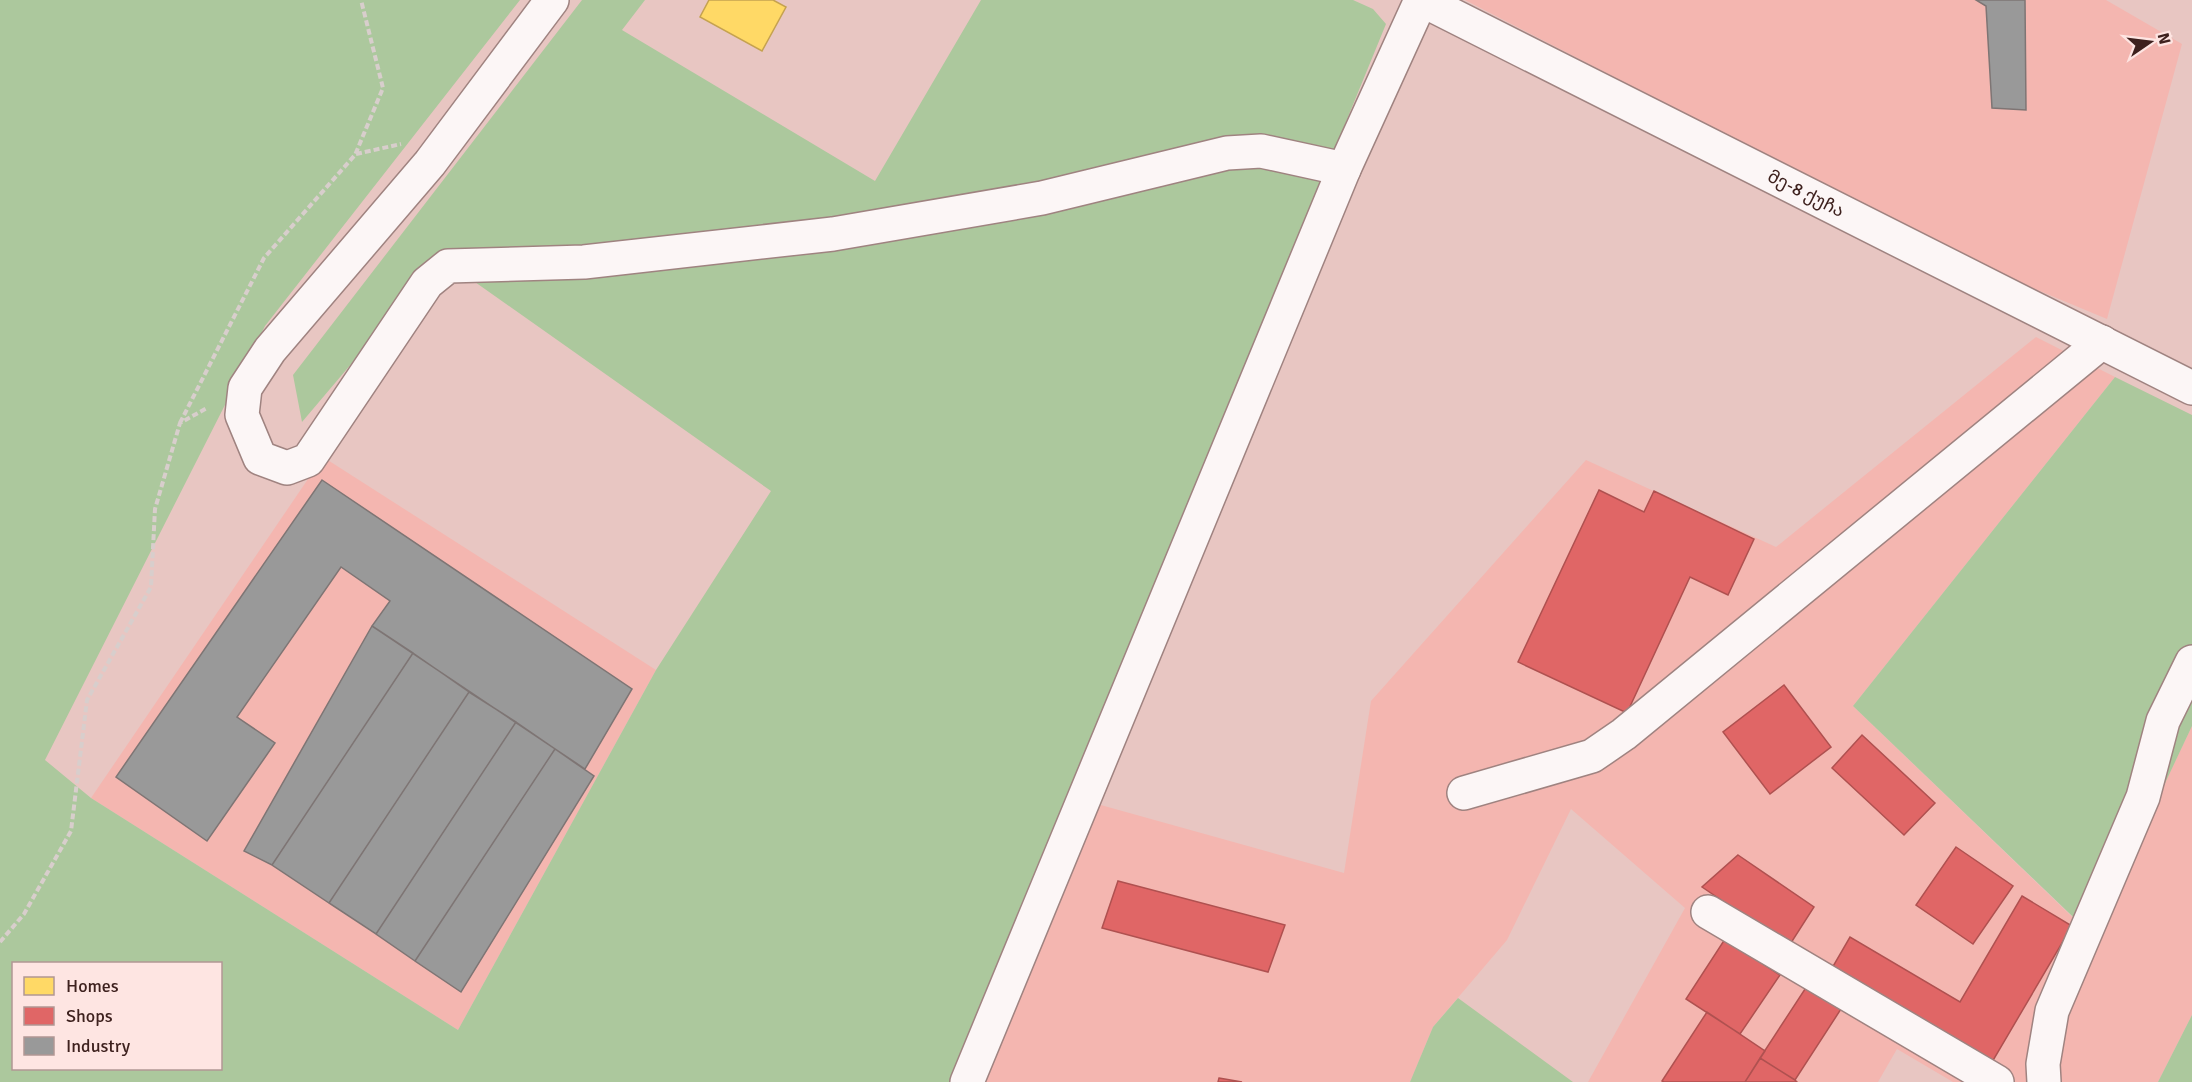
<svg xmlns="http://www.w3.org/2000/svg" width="2192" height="1082" font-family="Signika,'Noto Sans Georgian',sans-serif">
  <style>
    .built { fill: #f4b6b0 }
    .green { fill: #acc89d; fill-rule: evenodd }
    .homes { fill: #ffd966; stroke: #c5a250; stroke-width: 1.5 }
    .shops { fill: #e06666; stroke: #af5150; stroke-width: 1.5 }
    .industry { fill: #999; stroke: #7e7574; stroke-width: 1.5 }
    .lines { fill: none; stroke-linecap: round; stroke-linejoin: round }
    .minor-casing { stroke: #9f8380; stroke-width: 36 }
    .path { stroke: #d8cecc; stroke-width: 4; stroke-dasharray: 6 3; stroke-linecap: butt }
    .minor { stroke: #fcf6f6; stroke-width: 33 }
    .labels { text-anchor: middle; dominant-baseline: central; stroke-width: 6; stroke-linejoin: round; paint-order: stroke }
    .street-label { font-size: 18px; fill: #3e211e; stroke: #fee5e2 }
  </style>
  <rect width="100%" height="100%" fill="#e8c6c2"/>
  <!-- built -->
  <path class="built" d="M 1465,0 L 2106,0 L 2182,44 L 2107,319 L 1982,267 Z
    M 2036,337 L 2115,377 L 1853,706 L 2092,936 L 2192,726 L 2192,1015 L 2158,1082 L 1953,1082 L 1897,1049 L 1878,1082 L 1588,1082 L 1685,908 L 1571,809 L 1507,940 L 1433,1027 L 1410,1082 L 983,1082 L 1090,802 L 1344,873 L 1371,701 L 1586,460 L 1776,547 Z
    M 323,457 L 656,670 L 458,1030 L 91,798 Z"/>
  <!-- green -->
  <path class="green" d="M 0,0 L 520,0 L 265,326 L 45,760 L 91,798 L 458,1030 L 656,670 L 771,491 L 441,258 L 302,422 L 293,375 L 582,0 L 645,0 L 622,30 L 875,181 L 981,0 L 1353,0 L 1373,9 L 1386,24 L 953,1082 L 0,1082 ZM 14,964 L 220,964 L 220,1068 L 14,1068 Z
    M 2115,377 L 2192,415 L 2192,726 L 2093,936 L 1853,706 Z
    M 1458,998 L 1573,1082 L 1410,1082 L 1433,1027 Z
    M 2192,1015 L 2192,1082 L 2158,1082 Z"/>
  <!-- homes -->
  <path class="homes" d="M 709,0 L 773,0 L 786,7 L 762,51 L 700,17 Z"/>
  <!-- shops -->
  <path class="shops" d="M 1599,490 L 1644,512 L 1654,491 L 1754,539 L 1728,595 L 1690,577 L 1627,713 L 1518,662 Z
    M 1784,685 L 1831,747 L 1770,794 L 1723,732 Z
    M 1862,735 L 1935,803 L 1904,835 L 1832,768 Z
    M 1956,847 L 2013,886 L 1973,944 L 1916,905 Z
    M 1738,855 L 1814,907 L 1789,946 L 1702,887 Z
    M 1118,881 L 1285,925 L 1268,972 L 1102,928 Z
    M 2022,896 L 2072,926 L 1988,1069 L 1828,975 L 1850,937 L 1960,1002 Z
    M 1725,939 L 1780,975 L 1740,1034 L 1686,999 Z
    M 1807,986 L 1841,1009 L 1795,1080 L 1760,1058 Z
    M 1707,1012 L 1765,1051 L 1745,1082 L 1664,1082 L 1662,1081 Z
    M 1760,1058 L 1795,1080 L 1797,1082 L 1745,1082 Z
    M 1219,1078 L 1242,1082 L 1218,1082 Z"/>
  <!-- industry -->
  <path class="industry" d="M 1976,0 L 2025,0 L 2026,110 L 1992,108 L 1986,6 Z
    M 322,480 L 632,689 L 585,769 L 372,626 L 390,601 L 341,567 L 237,717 L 275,743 L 207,841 L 116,777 Z
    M 372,626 L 413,653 L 272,865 L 244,851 Z
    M 413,653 L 469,692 L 329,903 L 272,865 Z
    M 469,692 L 516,722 L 376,934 L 329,903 Z
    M 516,722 L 555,749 L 415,961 L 376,934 Z
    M 555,749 L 594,776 L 461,992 L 415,961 Z"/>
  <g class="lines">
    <!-- minor casing -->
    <g class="minor-casing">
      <g id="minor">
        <path d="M 552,0 L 430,163 L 270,350 L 245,388 L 242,415 L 260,458 L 287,468 L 308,460 L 427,283 L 448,266 L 584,262 L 833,234 L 1042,198 L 1227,153 L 1261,151 L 1344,169"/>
        <path id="s1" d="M 1422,0 L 2192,388"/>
        <path d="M 1464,793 L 1592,756 L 1624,734 L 2102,342"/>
        <path d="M 1708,912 L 1997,1082"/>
        <path d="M 967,1082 L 1344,169 L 1421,0"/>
        <path d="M 2044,1082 L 2043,1064 L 2052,1011 L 2143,797 L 2163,721 L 2192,662"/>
      </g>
    </g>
    <!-- path -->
    <path class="path" d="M 356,154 L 401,144
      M 180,423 L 264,258 L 355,155 L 383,88 L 361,0
      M 0,942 L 24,914 L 71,831 L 87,700 L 151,587 L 155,509 L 180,423 L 207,408"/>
    <!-- minor -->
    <use href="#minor" class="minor"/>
  </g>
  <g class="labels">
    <!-- street labels -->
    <g class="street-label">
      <text stroke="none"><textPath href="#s1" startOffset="430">მე-8 ქუჩა</textPath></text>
    </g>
  </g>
  <!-- legend -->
  <rect x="12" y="962" width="210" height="108" fill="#fee5e2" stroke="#b19794" stroke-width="1.5"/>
  <rect x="24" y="977" width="30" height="18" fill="#ffd966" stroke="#b19794" stroke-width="1.5"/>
  <text x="66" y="992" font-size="18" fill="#3e211e">Homes</text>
  <rect x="24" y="1007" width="30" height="18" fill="#e06666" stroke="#b19794" stroke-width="1.5"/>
  <text x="66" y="1022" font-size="18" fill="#3e211e">Shops</text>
  <rect x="24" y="1037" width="30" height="18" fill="#999999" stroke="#b19794" stroke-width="1.5"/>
  <text x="66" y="1052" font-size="18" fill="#3e211e">Industry</text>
  <!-- north arrow -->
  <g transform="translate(2150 42) rotate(76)" stroke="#fee5e2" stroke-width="4.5" paint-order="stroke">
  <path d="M0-4.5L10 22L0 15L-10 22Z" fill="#3e211e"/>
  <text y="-9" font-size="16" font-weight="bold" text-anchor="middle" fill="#3e211e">N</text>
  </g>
</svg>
